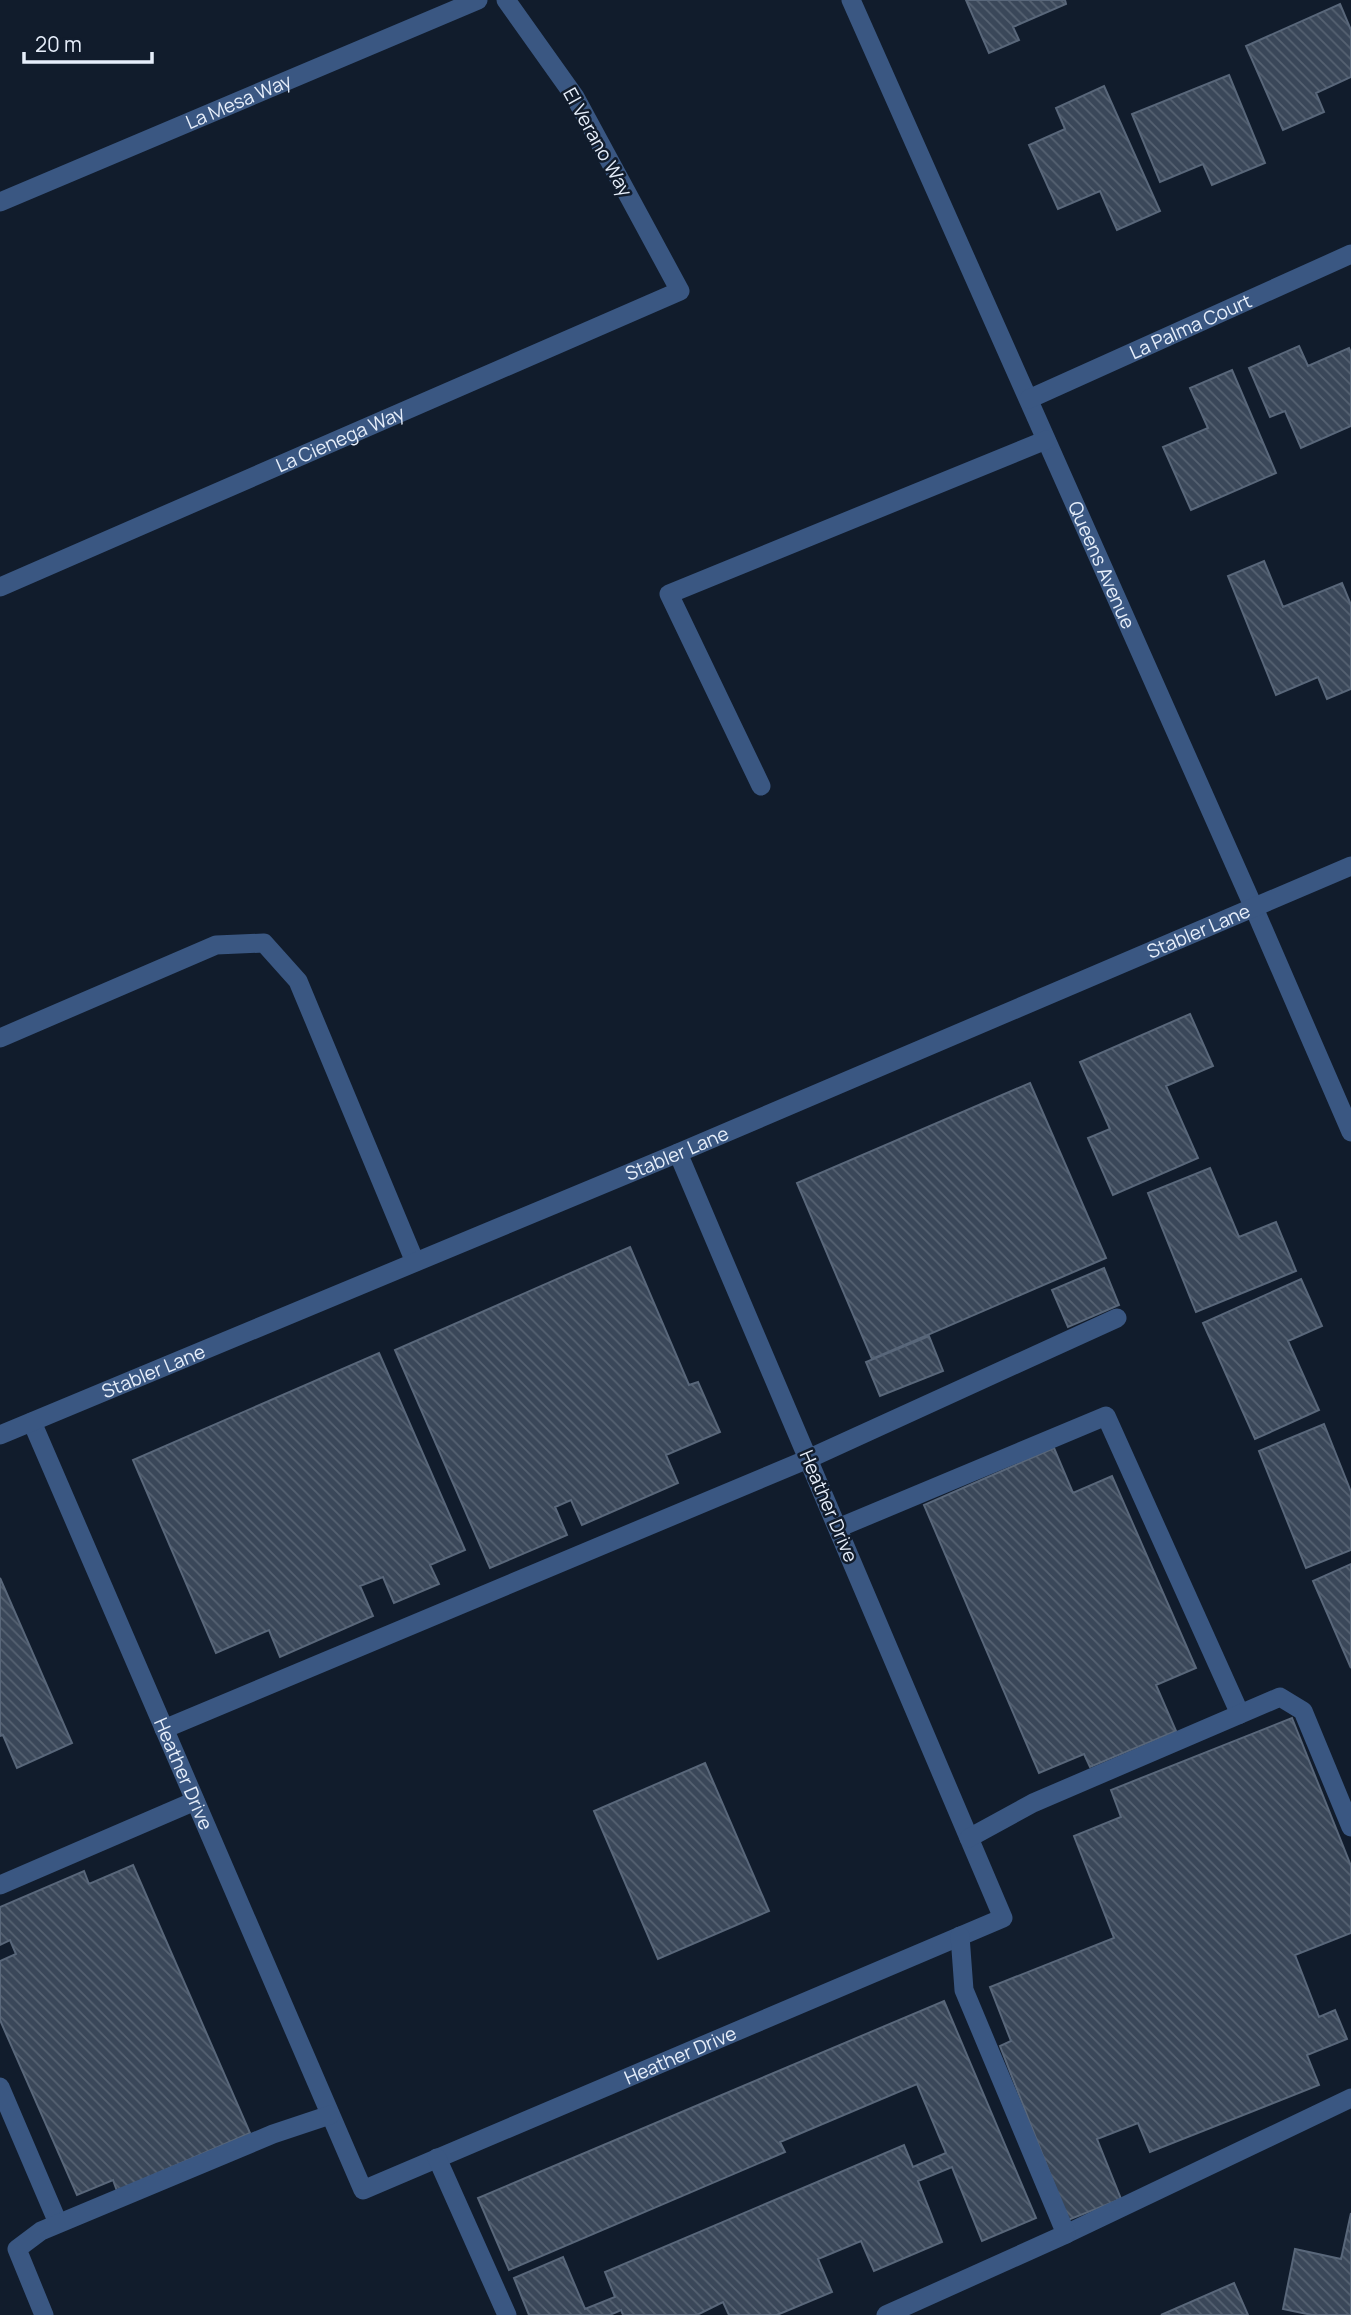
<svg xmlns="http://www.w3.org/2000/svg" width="1351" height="2315" font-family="Manrope,sans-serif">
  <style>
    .building { fill: url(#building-back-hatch); stroke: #59677a; stroke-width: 2 }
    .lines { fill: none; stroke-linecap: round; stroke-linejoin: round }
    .minor { stroke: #3a5782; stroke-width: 19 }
    .tertiary { stroke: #3a5782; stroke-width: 19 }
    .labels { text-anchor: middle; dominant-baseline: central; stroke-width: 5; stroke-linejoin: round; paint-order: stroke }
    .street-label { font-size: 19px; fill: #e6eefa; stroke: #111c2c }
  </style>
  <defs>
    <pattern id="building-back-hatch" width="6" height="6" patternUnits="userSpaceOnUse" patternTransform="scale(1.75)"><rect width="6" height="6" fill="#3a4759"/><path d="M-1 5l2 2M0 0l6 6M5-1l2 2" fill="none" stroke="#566272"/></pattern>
  </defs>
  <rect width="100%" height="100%" fill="#111c2c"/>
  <!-- building -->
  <path class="building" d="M 966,0 L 1065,0 L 1066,4 L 1013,27 L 1019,40 L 989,53 Z
    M 1340,4 L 1351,30 L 1351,77 L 1316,93 L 1324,112 L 1283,130 L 1246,46 Z
    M 1229,75 L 1265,163 L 1212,185 L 1203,164 L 1160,182 L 1132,114 Z
    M 1104,86 L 1160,211 L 1117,230 L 1100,191 L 1058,209 L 1029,145 L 1065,129 L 1056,108 Z
    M 1299,346 L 1308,366 L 1349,348 L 1351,353 L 1351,426 L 1301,448 L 1285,411 L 1270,417 L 1249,368 Z
    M 1232,370 L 1276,473 L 1191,510 L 1163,447 L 1208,428 L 1190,388 Z
    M 1264,561 L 1283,607 L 1342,583 L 1351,605 L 1351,689 L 1327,699 L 1318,677 L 1276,695 L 1228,576 Z
    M 1190,1014 L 1213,1066 L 1166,1086 L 1198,1158 L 1113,1195 L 1088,1138 L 1110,1129 L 1080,1062 Z
    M 1030,1083 L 1106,1258 L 872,1359 L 797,1183 Z
    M 1210,1168 L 1239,1237 L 1276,1222 L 1296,1271 L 1196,1312 L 1148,1193 Z
    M 630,1247 L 689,1385 L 698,1382 L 720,1432 L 666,1455 L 678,1483 L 582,1525 L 571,1500 L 555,1507 L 567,1535 L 490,1568 L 395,1350 Z
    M 1104,1268 L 1119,1305 L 1068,1327 L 1052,1290 Z
    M 1301,1279 L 1322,1326 L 1288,1341 L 1319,1410 L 1255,1439 L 1203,1323 Z
    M 929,1336 L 943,1371 L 880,1396 L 866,1362 Z
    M 379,1353 L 465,1550 L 430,1565 L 439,1584 L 394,1603 L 383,1577 L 360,1586 L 373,1616 L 280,1657 L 269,1630 L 216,1653 L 133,1460 Z
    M 1324,1424 L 1351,1492 L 1351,1550 L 1306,1568 L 1259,1451 Z
    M 1054,1448 L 1073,1493 L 1112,1476 L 1196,1668 L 1156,1685 L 1176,1731 L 1090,1767 L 1084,1754 L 1039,1773 L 924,1505 Z
    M 1351,1564 L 1351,1668 L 1313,1581 Z
    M 0,1578 L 72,1743 L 17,1768 L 3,1735 L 0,1736 Z
    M 1292,1718 L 1351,1866 L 1351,1933 L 1295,1955 L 1319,2017 L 1335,2010 L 1347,2039 L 1307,2055 L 1319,2085 L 1150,2152 L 1138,2123 L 1097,2139 L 1121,2199 L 1068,2220 L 1000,2046 L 1011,2041 L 990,1987 L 1114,1938 L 1074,1836 L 1121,1817 L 1111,1790 Z
    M 705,1763 L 769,1911 L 658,1959 L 594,1811 Z
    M 133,1865 L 250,2133 L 117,2191 L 113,2180 L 77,2195 L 0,2020 L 0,1961 L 16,1954 L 10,1940 L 0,1945 L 0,1907 L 84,1871 L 89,1884 Z
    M 944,2001 L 1036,2218 L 982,2241 L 952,2167 L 918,2181 L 942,2242 L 874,2271 L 861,2241 L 818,2259 L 832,2292 L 777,2315 L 729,2315 L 723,2302 L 697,2315 L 623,2315 L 621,2310 L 610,2315 L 529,2315 L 514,2278 L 563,2257 L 585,2309 L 615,2297 L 605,2272 L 904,2145 L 913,2167 L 946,2153 L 917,2084 L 780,2142 L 785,2152 L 509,2270 L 478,2198 Z
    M 1351,2213 L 1351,2315 L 1312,2315 L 1283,2309 L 1295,2249 L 1341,2259 Z
    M 1234,2283 L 1248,2315 L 1161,2315 Z"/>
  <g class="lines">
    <!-- minor -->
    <g class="minor">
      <path id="s1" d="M 851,0 L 1254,908"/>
      <path id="s2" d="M 0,202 L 478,0"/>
      <path id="s3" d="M 1029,399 L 1351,254"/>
      <path id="s4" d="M 0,587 L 680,291 L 575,97 L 506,0"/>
      <path d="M 761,786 L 669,594 L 1046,440"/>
      <path d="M 0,1038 L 216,945 L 264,943 L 298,981 L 415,1262"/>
      <path id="s5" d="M 32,1422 L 363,2190 L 1003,1918 L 678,1153"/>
      <path d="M 838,1528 L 1106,1416 L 1240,1714"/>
      <path d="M 164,1729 L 808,1459 L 1117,1318"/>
      <path d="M 969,1838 L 1033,1803 L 1280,1697 L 1303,1711 L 1351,1827"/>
      <path d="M 0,1885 L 195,1801"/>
      <path d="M 0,2087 L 58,2223"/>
      <path d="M 437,2158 L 507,2315"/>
      <path d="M 1066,2234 L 1351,2098"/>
      <path d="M 44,2315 L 17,2249 L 41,2231 L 273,2134 L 330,2115"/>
      <path d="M 886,2315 L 1066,2234 L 964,1990 L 960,1936"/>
    </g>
    <!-- tertiary -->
    <g class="tertiary">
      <path d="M 1254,908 L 1351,1132"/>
      <path id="s6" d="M 0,1435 L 678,1153 L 1351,866"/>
    </g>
  </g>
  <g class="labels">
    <!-- street labels -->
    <g class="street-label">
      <text stroke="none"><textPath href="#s2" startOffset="259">La Mesa Way</textPath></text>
      <text transform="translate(598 142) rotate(61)">El Verano Way</text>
      <text stroke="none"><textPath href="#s3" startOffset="177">La Palma Court</textPath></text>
      <text stroke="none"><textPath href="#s4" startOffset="371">La Cienega Way</textPath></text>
      <text stroke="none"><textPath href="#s1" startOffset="618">Queens Avenue</textPath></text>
      <text stroke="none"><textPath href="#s6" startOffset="1300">Stabler Lane</textPath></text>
      <text stroke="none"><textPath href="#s6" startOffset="733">Stabler Lane</textPath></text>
      <text stroke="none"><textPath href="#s6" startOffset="166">Stabler Lane</textPath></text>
      <text transform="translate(829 1506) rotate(67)">Heather Drive</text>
      <text stroke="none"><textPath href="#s5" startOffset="383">Heather Drive</textPath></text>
      <text stroke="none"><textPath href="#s5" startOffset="1181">Heather Drive</textPath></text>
    </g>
  </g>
  <!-- scale -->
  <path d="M24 52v10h128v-10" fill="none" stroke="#e6eefa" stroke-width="3.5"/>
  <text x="35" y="52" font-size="21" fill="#e6eefa" stroke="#111c2c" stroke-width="5" paint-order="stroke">20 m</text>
</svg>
